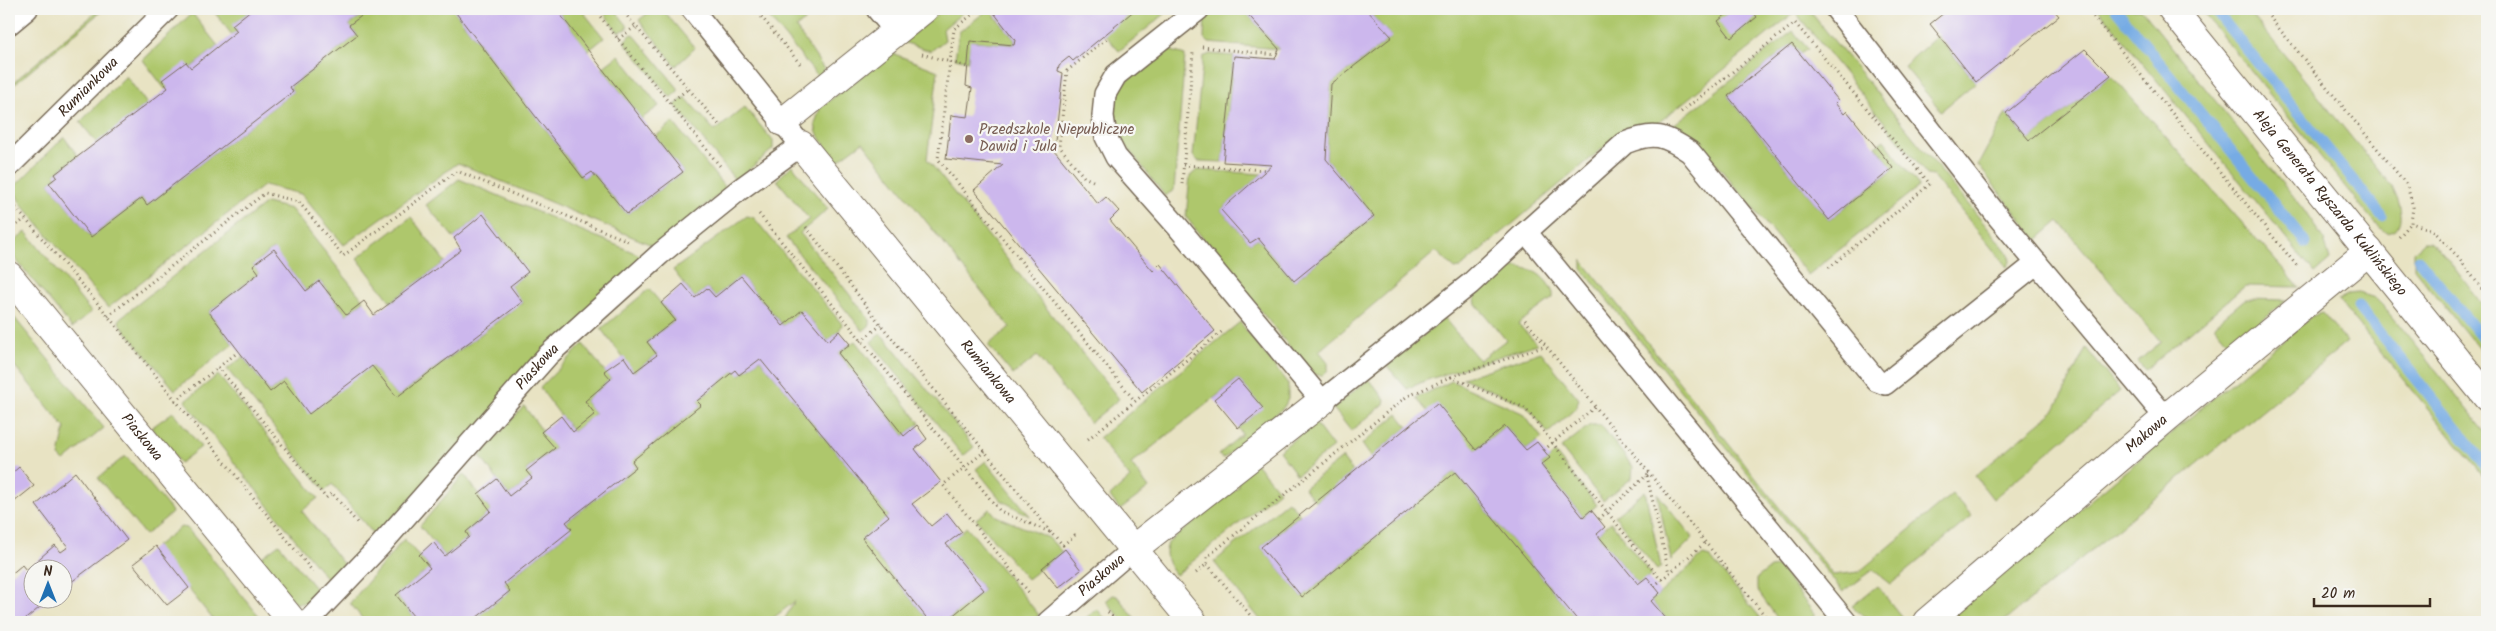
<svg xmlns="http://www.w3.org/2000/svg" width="2496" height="631" font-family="Kalam,sans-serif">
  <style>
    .green { fill: #aec76c; stroke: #747845 }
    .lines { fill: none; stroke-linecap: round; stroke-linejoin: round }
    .stream { stroke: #76abe4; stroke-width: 11 }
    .building { fill: #ccb7ed }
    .service-casing { stroke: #786b58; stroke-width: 24 }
    .minor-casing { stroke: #786b58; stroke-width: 30 }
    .tertiary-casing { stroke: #786b58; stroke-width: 30 }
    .path { stroke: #786b58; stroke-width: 3; stroke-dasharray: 1 4; stroke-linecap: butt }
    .service { stroke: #fff; stroke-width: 21 }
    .minor { stroke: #fff; stroke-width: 28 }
    .tertiary { stroke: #fff; stroke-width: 28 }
    .education-dot { fill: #8d6e63; stroke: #f6f6f2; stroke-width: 2 }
    .labels { text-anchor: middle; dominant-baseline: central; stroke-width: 4.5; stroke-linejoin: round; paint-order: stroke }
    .street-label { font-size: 15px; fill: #3b2a1e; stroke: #f6f6f2 }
    .education-label { font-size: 15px; fill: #785e54; stroke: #f6f6f2; text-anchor: start }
  </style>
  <rect width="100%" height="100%" fill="#f6f6f2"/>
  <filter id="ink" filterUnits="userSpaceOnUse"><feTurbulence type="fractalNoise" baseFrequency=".02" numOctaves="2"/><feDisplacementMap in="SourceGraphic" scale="10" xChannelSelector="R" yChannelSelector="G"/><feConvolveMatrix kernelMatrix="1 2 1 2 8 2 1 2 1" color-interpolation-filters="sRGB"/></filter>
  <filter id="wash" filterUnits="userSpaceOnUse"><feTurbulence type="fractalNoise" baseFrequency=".0096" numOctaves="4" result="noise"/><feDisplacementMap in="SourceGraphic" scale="20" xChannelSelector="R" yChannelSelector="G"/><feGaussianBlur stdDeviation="1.12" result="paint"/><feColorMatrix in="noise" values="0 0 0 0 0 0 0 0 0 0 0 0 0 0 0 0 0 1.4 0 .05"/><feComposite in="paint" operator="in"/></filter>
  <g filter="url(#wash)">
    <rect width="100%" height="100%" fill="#e8e3c3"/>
    <!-- green -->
    <path class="green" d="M 100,9 L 104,9 L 9,89 L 9,86 Z
      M 212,9 L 252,9 L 233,25 L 237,31 L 232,35 Z
      M 371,9 L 453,9 L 583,178 L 592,172 L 627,214 L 683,172 L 655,137 L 673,122 L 726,189 L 654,246 L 458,163 L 344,245 L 301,194 L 264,185 L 108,308 L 20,202 L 13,188 L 64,137 L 78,156 L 56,173 L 57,177 L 49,183 L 91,237 L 142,198 L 148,204 L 293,92 L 290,87 L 357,35 L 349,25 Z
      M 556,9 L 581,9 L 604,38 L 588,51 Z
      M 601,9 L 614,9 L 627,25 L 627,29 L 618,32 Z
      M 653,9 L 662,9 L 695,48 L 676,66 L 639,20 Z
      M 762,9 L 819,9 L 796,28 L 824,69 L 819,78 Z
      M 944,9 L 967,9 L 943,29 L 945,40 L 931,51 L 903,42 Z
      M 989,9 L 1015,40 L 1014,45 L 971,41 L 968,61 L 955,58 L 959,32 Z
      M 1136,9 L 1171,9 L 1119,51 L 1104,34 Z
      M 1213,9 L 1243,9 L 1279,49 L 1209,43 L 1204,38 L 1205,15 Z
      M 1366,9 L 1808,9 L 2009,254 L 2010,262 L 2007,267 L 1933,176 L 1927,175 L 1795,12 L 1658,123 L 1640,124 L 1622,132 L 1460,268 L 1455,269 L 1436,251 L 1319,351 L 1328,362 L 1328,370 L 1323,375 L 1316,375 L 1308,370 L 1186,217 L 1190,176 L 1197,170 L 1262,174 L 1221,210 L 1250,243 L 1258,238 L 1294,281 L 1374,216 L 1326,159 L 1331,84 L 1392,37 Z
      M 2098,9 L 2141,9 L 2303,209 L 2324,240 L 2330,260 L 2315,273 Z
      M 2200,9 L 2247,9 L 2392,187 C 2399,202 2411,229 2386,233 L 2373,221 Z
      M 192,13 L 218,46 L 165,89 L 143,60 Z
      M 1793,31 L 1808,49 L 1800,54 L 1792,44 L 1728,96 L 1829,220 L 1893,169 L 1876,146 L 1884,140 L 1919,186 L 1808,275 L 1703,148 L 1688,133 L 1672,126 Z
      M 632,34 L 635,36 L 678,88 L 678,91 L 672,97 L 670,97 L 625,43 L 625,40 Z
      M 1937,36 L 1976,82 L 1941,111 L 1904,66 Z
      M 1165,49 L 1185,55 L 1174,190 L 1165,196 L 1118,135 C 1113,121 1113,98 1123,85 C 1132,73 1153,59 1165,49 Z
      M 892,53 L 938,71 L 927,159 L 1119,399 L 1090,423 L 1037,356 L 1013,375 L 988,345 L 1010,327 L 863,142 L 836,162 L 817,133 L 815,124 L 820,108 Z
      M 1210,54 L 1234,56 L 1223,162 L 1198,161 L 1193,156 L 1203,57 Z
      M 619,55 L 659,106 L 641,119 L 602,68 Z
      M 2111,75 L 2299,287 L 2245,286 L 2145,370 L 2138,361 L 2161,342 L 2059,221 L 2037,240 L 1978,165 L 2006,113 L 2029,140 Z
      M 126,76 L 147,104 L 97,143 L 80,122 Z
      M 685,97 L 715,131 L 745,107 L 773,141 L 773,149 L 736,181 L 675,105 Z
      M 792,165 L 828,209 L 800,233 L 870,320 L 870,325 L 863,331 L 786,238 L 809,219 L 777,180 Z
      M 459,179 L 647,258 L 375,536 L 332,484 L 325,491 L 227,369 L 243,357 L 270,392 L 284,381 L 372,366 L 397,397 L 522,303 L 510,286 L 528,272 L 483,214 L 454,238 L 426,205 Z
      M 266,203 L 291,209 L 364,301 L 346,315 L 320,281 L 306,291 L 273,249 L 253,265 L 259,273 L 209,312 L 233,344 L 175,390 L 119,323 L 120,318 Z
      M 747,216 L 754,218 L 842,324 L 839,331 L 828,341 L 802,310 L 783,326 L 741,276 L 715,297 L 707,288 L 695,298 L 673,270 Z
      M 411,217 L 445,262 L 391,302 L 357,258 Z
      M 26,232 L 91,312 L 72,328 L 9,251 L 9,246 Z
      M 2423,242 L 2430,242 L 2443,253 L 2487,311 L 2487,359 L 2414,269 L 2414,252 Z
      M 1582,260 L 1833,575 L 1859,572 L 1952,494 L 1972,516 L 1891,584 L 1873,570 L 1843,592 L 1582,269 Z
      M 1514,267 C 1532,267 1546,276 1553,293 L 1553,298 L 1518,324 L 1537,344 L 1427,380 L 1407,389 L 1387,366 L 1444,318 L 1479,360 L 1506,340 L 1476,304 L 1474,293 L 1505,270 Z
      M 649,289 L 675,320 L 647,342 L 657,355 L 634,372 L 601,329 Z
      M 2359,293 L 2375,298 L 2388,311 L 2487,433 L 2487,480 L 2338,300 L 2349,294 Z
      M 2245,299 L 2286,300 L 2232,347 L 2214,325 Z
      M 9,311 L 104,428 L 64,461 L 59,456 L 65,428 L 9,359 Z
      M 2323,313 L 2347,342 L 2003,622 L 1944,622 L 2312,316 Z
      M 1240,322 L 1288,384 L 1288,399 L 1284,407 L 1224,458 L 1218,455 L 1242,434 L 1238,428 L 1262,408 L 1238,379 L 1131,464 L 1149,488 L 1120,510 L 1110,496 L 1130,478 L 1099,438 Z
      M 880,334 L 886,339 L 974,447 L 963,456 L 871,342 Z
      M 855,341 L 920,423 L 904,436 L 838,353 Z
      M 583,344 L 611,379 L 585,401 L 595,414 L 573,432 L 540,388 Z
      M 2086,348 L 2120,391 L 1993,499 L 1975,476 L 2055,410 Z
      M 1541,352 L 1579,399 L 1575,409 L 1548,433 L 1527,406 L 1463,378 Z
      M 760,359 L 889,516 L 862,539 L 930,622 L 795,622 L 785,618 L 795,601 L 768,622 L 471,622 L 510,591 L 504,583 L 571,530 L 566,522 L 636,467 L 632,461 L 701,405 L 697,401 L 735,370 L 740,375 Z
      M 218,375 L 318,498 L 302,511 L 344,565 L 327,579 L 185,401 Z
      M 1369,379 L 1385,399 L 1384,404 L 1351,431 L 1333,408 Z
      M 1452,381 L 1522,413 L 1542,438 L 1526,450 L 1505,426 L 1476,450 L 1427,411 L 1416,398 Z
      M 524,406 L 555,448 L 526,470 L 532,478 L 509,496 L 480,456 Z
      M 173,412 L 201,447 L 180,463 L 151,428 Z
      M 1398,414 L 1408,427 L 1371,457 L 1362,444 Z
      M 1315,423 L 1333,447 L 1297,475 L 1279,451 Z
      M 1590,425 L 1601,425 L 1633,467 L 1632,478 L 1603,501 L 1561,448 Z
      M 1555,453 L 1597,505 L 1583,517 L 1541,465 Z
      M 124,457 L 127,457 L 171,510 L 172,513 L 145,535 L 98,478 Z
      M 1342,458 L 1353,472 L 1316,502 L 1304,488 Z
      M 986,461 L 986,462 L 1030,516 L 1001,500 L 976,469 Z
      M 1254,461 L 1279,491 L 1176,575 C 1168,565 1163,556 1168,543 L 1238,487 L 1238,474 Z
      M 1455,472 L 1579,622 L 1262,622 L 1214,562 L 1288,501 L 1300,515 L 1261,547 L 1302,597 Z
      M 464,474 L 491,511 L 466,532 L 469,537 L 445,556 L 420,526 Z
      M 1645,491 L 1661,567 L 1657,570 L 1615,516 Z
      M 1657,493 L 1693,538 L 1671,560 Z
      M 990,509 L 996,516 L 1049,538 L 1062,552 L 1027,579 L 976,519 Z
      M 1611,522 L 1651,575 L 1638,584 L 1597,534 Z
      M 181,527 L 187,528 L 264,622 L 215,622 L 155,547 Z
      M 967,527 L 1039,615 L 1030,622 L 945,622 L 984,590 L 946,544 Z
      M 404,539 L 430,568 L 396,595 L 418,622 L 365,622 L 350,603 Z
      M 279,544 L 319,593 L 310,603 L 295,603 L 259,559 Z
      M 1703,555 L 1710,557 L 1764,622 L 1669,622 L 1651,601 Z
      M 1779,567 L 1815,615 L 1807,622 L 1780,622 L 1757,590 L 1757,578 L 1770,568 Z
      M 1877,586 L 1905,621 C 1883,629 1866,620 1852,606 Z
      M 1113,595 L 1117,596 L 1138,622 L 1124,622 L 1106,601 Z
      M 1097,609 L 1108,622 L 1081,622 Z"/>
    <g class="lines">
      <!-- stream -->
      <path class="stream" d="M 2116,9 L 2306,243
        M 2214,9 L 2382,216
        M 2419,260 L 2487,344
        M 2358,306 L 2487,467"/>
    </g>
    <g id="blocks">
      <!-- building -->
      <path class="building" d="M 252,9 L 371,9 L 349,25 L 357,35 L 290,87 L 293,92 L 147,205 L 142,198 L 91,237 L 49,183 L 57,177 L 55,174 L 168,88 L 162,80 L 186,62 L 191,68 L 232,35 L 237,31 L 232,25 Z
        M 453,9 L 556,9 L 683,172 L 627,214 L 592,172 L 583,178 Z
        M 991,9 L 1136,9 L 1073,61 L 1069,57 L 1059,65 L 1058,71 L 1063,73 L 1054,150 L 1098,204 L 1106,197 L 1119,211 L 1110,220 L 1153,271 L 1160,264 L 1215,331 L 1142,392 L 974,190 L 1003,165 L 946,159 L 951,115 L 968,117 L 972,88 L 966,86 L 970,41 L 1014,45 L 1015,40 Z
        M 1243,9 L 1366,9 L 1392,37 L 1331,84 L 1326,159 L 1374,216 L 1294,281 L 1258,238 L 1250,243 L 1221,210 L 1272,165 L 1223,162 L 1234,56 L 1275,59 L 1279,49 Z
        M 1733,9 L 1751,9 L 1757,17 L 1731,38 L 1718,21 Z
        M 1949,9 L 2053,9 L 2059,16 L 1976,82 L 1930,24 Z
        M 1792,44 L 1838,100 L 1835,103 L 1844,114 L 1847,111 L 1893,168 L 1829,220 L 1728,96 Z
        M 2085,49 L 2111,75 L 2029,140 L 2006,113 Z
        M 483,214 L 528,272 L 510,286 L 522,302 L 397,397 L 372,366 L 309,414 L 284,381 L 270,392 L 209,312 L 259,273 L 253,265 L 274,249 L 306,291 L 319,281 L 346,315 L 364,301 L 374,315 L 461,250 L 454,238 Z
        M 741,276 L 783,326 L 802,310 L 828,341 L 839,331 L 850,344 L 838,353 L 904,436 L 917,425 L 927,439 L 915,449 L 941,482 L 912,504 L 931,526 L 947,513 L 962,532 L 946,544 L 984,590 L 945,622 L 930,622 L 862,538 L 889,516 L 760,359 L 739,375 L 735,370 L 697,401 L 701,405 L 632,461 L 636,467 L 566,522 L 572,529 L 504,583 L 510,591 L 471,622 L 418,622 L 396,595 L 430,568 L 419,555 L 433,542 L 445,556 L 469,537 L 466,532 L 491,511 L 478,494 L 497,479 L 509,496 L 532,478 L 526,471 L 555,448 L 541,432 L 561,416 L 573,432 L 595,414 L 585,401 L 611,379 L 604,371 L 624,357 L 634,372 L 657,355 L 647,342 L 675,320 L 661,303 L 683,284 L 695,298 L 707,288 L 715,297 Z
        M 1238,379 L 1263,408 L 1238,428 L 1214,399 Z
        M 1437,403 L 1476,450 L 1505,426 L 1526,450 L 1537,442 L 1550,458 L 1541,465 L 1583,517 L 1591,510 L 1605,527 L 1597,534 L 1638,584 L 1647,577 L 1660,593 L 1651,601 L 1669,622 L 1579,622 L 1455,472 L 1302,597 L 1261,547 Z
        M 19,467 L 34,486 L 9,506 L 9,476 Z
        M 75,472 L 127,540 L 62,589 L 62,568 L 32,568 L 32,598 L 51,598 L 22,622 L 9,622 L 9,576 L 22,565 L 26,570 L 55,545 L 61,552 L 68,547 L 36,505 Z
        M 156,546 L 189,588 L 167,605 L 133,564 Z
        M 1065,549 L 1081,570 L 1058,588 L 1042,568 Z"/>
    </g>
  </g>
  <g filter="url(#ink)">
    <use href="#blocks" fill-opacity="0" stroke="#786b58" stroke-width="1"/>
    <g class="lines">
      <!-- service casing -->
      <g class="service-casing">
        <g id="service">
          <path d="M 877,9 L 897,33"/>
          <path d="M 1199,9 L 1116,75 L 1105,94 L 1103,116 L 1106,137 L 1116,157 L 1178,227 L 1322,401 L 1470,284 L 1526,232 L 1846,622"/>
          <path d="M 1836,9 L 1999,218 L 2166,418"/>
          <path d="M 9,24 L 27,9"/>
          <path id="s1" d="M 9,166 L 168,9"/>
          <path d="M 1526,232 L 1625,143 C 1654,131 1665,135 1690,152 L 1877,381 L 1885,384 L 2037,263"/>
          <path id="s2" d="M 307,622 L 378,548 L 548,355 L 660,254 L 739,190 L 801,145 L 692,9"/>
          <path id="s3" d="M 1048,622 L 1133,549"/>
        </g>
      </g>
      <!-- minor casing -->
      <g class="minor-casing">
        <g id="minor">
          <path d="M 783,122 L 924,9"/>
          <path id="s4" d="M 801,145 L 1193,622"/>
          <path id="s5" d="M 9,276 L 293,622"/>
          <path d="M 1133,549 L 1322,401"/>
          <path id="s6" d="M 1927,622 L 2166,418 L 2369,251"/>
        </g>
      </g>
      <!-- tertiary casing -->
      <g class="tertiary-casing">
        <g id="tertiary">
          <path id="s7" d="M 2172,9 L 2487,397"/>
        </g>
      </g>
      <!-- path -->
      <path class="path" d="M 594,9 L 720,166
        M 621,9 L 721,127
        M 755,9 L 801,65
        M 979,9 L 954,29 L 938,159 L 1135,401
        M 2087,9 L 2297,266
        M 2263,9 L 2407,185 L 2413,207 L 2411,223 L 2433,230 L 2459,258 L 2487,296
        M 618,39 L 635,27
        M 1202,47 L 1277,55
        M 922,54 L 968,67
        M 670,103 L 688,89
        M 1681,112 L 1795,23 L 1930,184 L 1826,270
        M 1183,165 L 1266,170
        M 1093,181 L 1084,177 L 1059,146 L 1067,71 L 1107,38
        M 1182,184 L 1193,53
        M 9,200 L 100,306 L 313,572
        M 759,214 L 1000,511 L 1052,533 L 1063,545 L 1075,535 L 1077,536
        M 806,227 L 881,325 L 1051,532
        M 9,231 L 25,219
        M 2399,237 L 2411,223
        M 108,316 L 265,193 L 299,202 L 343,256 L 457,171 L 628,241
        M 1525,320 L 1770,622
        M 861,341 L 881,325
        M 218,367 L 326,498 L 332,493 L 359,525
        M 1451,377 L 1546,346
        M 175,401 L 238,352
        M 1088,439 L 1224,330
        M 1544,450 L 1596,406
        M 985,451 L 943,485 L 1031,595
        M 1647,476 L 1669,573
        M 1599,519 L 1648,474
        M 1207,564 L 1256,622
        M 1196,573 L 1207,564 L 1207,557 L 1406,397 L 1451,377 L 1525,408 L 1661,580
        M 1654,586 L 1706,542
        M 1108,612 L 1117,622"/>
      <!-- service -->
      <use href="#service" class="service"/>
      <!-- minor -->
      <use href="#minor" class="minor"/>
      <!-- tertiary -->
      <use href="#tertiary" class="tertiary"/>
    </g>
  </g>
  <!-- markers -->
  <circle class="education-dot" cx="969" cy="139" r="5"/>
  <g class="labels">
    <!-- street labels -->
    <g class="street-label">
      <text stroke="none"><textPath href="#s1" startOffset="112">Rumiankowa</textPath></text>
      <text stroke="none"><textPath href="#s7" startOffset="250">Aleja Generała Ryszarda Kuklińskiego</textPath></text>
      <text stroke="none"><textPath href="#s2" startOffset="344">Piaskowa</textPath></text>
      <text stroke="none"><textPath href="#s4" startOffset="294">Rumiankowa</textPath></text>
      <text stroke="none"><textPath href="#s6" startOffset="289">Makowa</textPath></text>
      <text stroke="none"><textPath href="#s5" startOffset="209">Piaskowa</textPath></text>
      <text stroke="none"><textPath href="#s3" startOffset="71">Piaskowa</textPath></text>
    </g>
    <!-- education labels -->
    <g class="education-label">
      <text x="979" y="130">Przedszkole Niepubliczne<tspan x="979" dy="17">Dawid i Jula</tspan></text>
    </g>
  </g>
  <!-- margin -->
  <rect width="2496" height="631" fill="none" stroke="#f6f6f2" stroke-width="30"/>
  <!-- north arrow -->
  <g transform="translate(48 584)"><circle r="24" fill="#f6f6f2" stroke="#aba49d"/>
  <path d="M0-4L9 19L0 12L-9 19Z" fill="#1f6fb2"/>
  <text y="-8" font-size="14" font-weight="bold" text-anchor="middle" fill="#3b2a1e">N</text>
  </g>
  <!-- scale -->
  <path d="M2314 598v8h116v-8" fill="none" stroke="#3b2a1e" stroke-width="2.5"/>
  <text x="2321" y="598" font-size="15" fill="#3b2a1e" stroke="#f6f6f2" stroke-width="4" paint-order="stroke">20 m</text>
</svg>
